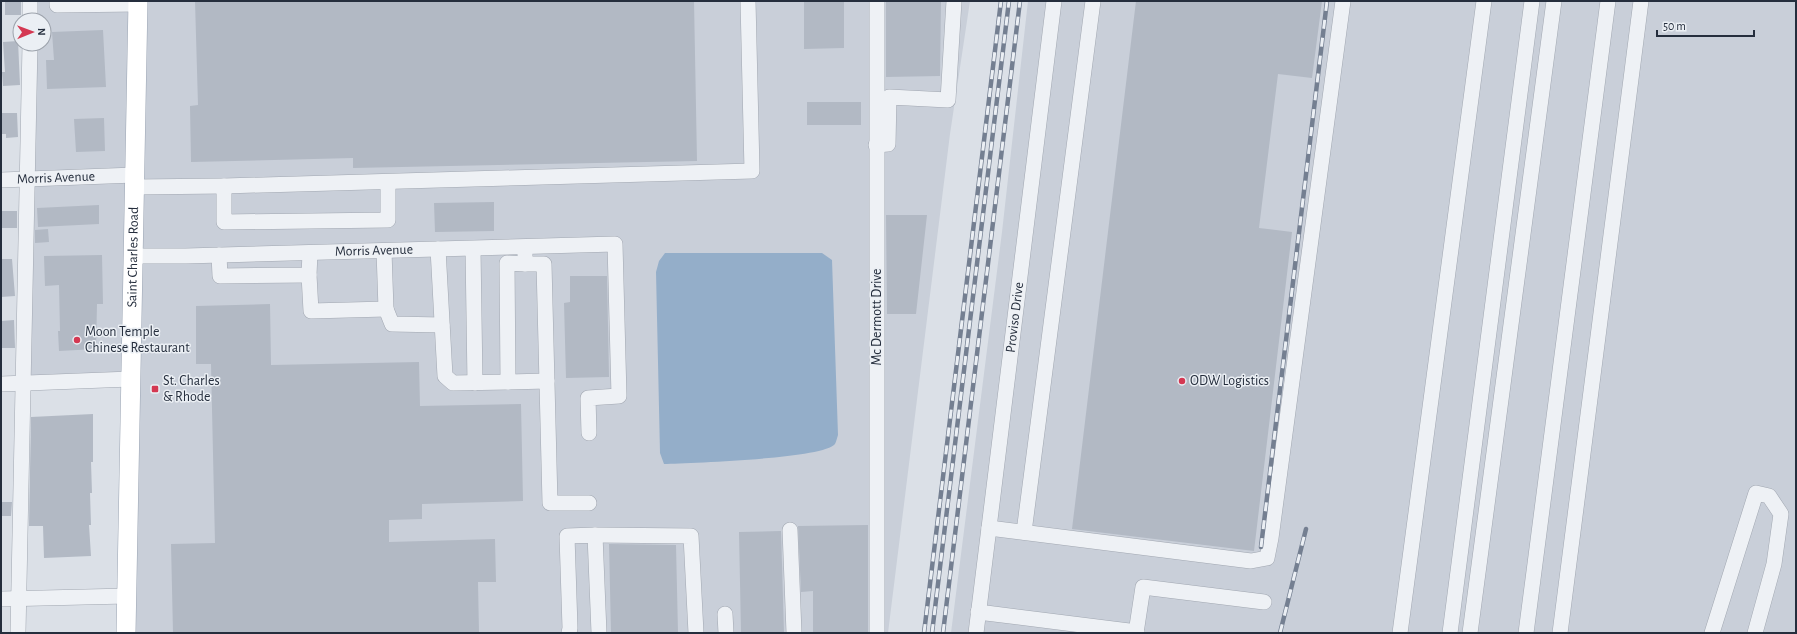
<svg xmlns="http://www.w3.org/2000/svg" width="1797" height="634" font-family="'Alegreya Sans',sans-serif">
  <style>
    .built { fill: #c9cfd9 }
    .water { fill: #94aec9 }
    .building { fill: #b2b9c4 }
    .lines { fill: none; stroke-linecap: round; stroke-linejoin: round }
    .minor-casing { stroke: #a1a7b1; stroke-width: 16 }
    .major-casing { stroke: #9aa4b3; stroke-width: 20 }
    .minor { stroke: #eef1f5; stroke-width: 15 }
    .major { stroke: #fff; stroke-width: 19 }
    .rail-casing { stroke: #747f91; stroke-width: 4.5 }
    .rail { stroke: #ebeff4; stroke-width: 3; stroke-dasharray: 9; stroke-linecap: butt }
    .poi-dot { fill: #d43852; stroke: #ebeff4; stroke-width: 1.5 }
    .labels { text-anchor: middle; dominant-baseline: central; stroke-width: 3; stroke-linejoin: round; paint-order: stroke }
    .street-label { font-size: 14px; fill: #252e3d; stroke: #ebeff4 }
    .poi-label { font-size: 14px; fill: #252e3d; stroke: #ebeff4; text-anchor: start }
  </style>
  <rect width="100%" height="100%" fill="#dbe0e7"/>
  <!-- built -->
  <path class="built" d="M 24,1 L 134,1 L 128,382 L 19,386 L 24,44 L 44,44 L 44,20 L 24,20 Z
    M 142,1 L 970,1 L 950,134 L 888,633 L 127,633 Z
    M 1028,1 L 1796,1 L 1796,633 L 951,633 L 1002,232 Z"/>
  <!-- water -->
  <path class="water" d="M 665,253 L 822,253 L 832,260 L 838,435 C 837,438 836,442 835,444 C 823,459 689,463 664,464 L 660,453 L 656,272 L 659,261 Z"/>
  <!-- building -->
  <path class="building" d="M 5,1 L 21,1 L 21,15 L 5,15 Z
    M 195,1 L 694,1 L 697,161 L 353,168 L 353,158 L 191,162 L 190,106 L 198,105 Z
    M 804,1 L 844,1 L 844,48 L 804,49 Z
    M 886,1 L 941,1 L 940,76 L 886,77 Z
    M 1136,1 L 1322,1 L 1312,78 L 1278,74 L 1259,228 L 1292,232 L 1254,551 L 1072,529 Z
    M 103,30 L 106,87 L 47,89 L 46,60 L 54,60 L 52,32 Z
    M 18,41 L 20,85 L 3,86 L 2,72 L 5,72 L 3,42 Z
    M 807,102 L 861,102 L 861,125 L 807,125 Z
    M 1,113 L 17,113 L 18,137 L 6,138 L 6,134 L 1,134 Z
    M 104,118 L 105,151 L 76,152 L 74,119 Z
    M 494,202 L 494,231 L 435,232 L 434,203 Z
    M 99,205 L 99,224 L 38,227 L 37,208 Z
    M 1,211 L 17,211 L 17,228 L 1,228 Z
    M 886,215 L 927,215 L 916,314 L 887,314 Z
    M 48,229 L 49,242 L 35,243 L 35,230 Z
    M 102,255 L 103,304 L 97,304 L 96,349 L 59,351 L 58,331 L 60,331 L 59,285 L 45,286 L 44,256 Z
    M 1,259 L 12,259 L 15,296 L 1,297 Z
    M 570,276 L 607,276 L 609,377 L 566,378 L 564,303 L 570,302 Z
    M 270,304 L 271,365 L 419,362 L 420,406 L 521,404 L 523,501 L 422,504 L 422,519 L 389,520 L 389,542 L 495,539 L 496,582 L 478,582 L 479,633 L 173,633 L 171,544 L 215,543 L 211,364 L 196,364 L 196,306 Z
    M 14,320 L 15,348 L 1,348 L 1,321 Z
    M 93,414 L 93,462 L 91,462 L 92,493 L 90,493 L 91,525 L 89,525 L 91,556 L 44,558 L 43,526 L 29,526 L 31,417 Z
    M 1,502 L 12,502 L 11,516 L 1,516 Z
    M 868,525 L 868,633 L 813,633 L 813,591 L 801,592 L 798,526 Z
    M 781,531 L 784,633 L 741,633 L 739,532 Z
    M 609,544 L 676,545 L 678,633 L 611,633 Z"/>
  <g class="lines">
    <!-- minor casing -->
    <g class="minor-casing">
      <g id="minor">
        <path d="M 57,1 L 57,5 L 138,4"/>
        <path d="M 30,20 L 30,1"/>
        <path d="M 876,145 L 888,144 L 889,97 L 948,100 L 954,1"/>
        <path id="s1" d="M 1,180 L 135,175"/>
        <path d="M 224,186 L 224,222 L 388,220 L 388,182"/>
        <path d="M 135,187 L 224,186 L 752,171 L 748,1"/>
        <path d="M 438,249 L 445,376 L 453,383 L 508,382 L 507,263 L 525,264"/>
        <path d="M 473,249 L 475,383"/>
        <path d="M 525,254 L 525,264 L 544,264 L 550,503 L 589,503"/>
        <path d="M 219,255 L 220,276 L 309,275 L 310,253"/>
        <path id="s2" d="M 133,256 L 186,256 L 615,244 L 619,396 L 588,398 L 589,433"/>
        <path d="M 309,275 L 311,311 L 386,309 L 384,251"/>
        <path d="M 386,309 L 392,324 L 442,325"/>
        <path d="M 508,382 L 547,381"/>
        <path d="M 1,384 L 131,379"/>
        <path d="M 989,528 L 1251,561 L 1267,558 L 1271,538 L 1343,1"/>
        <path d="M 790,530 L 794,633"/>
        <path d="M 1024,532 L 1093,1"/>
        <path d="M 595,535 L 691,536 L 696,633"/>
        <path d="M 1,599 L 127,596"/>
        <path d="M 978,612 L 1137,632"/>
        <path d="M 725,614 L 726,633"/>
        <path d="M 18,633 L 30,44"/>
        <path d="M 569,633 L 570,628 L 567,536 L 595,535 L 599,633"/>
        <path d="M 877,633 L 877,1"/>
        <path id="s3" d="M 976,633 L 1054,1"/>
        <path d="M 1136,633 L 1143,587 L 1264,602"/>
        <path d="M 1400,633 L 1484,1"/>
        <path d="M 1450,633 L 1532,1"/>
        <path d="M 1470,633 L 1554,1"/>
        <path d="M 1526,633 L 1608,1"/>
        <path d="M 1560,633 L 1641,1"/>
        <path d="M 1712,633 L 1756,493 L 1769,496 L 1781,514 L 1774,564 L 1755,633"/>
      </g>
    </g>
    <!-- major casing -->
    <g class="major-casing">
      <g id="major">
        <path id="s4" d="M 126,633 L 138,1"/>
      </g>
    </g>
    <!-- minor -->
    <use href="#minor" class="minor"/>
    <!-- major -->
    <use href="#major" class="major"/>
    <!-- rail casing -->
    <g class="rail-casing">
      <path id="rail" d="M 1261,547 L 1327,1
        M 924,633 L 1001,1
        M 932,633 L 1009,1
        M 943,633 L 1020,1
        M 1280,633 L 1306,529"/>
    </g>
    <!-- rail -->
    <use href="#rail" class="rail"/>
  </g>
  <!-- markers -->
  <g class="poi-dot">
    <circle cx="77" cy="340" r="4"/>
    <circle cx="1182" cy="381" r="4"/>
    <rect x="151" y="385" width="8" height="8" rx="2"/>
  </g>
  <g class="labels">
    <!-- street labels -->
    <g class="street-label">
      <text stroke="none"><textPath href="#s1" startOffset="55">Morris Avenue</textPath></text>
      <text stroke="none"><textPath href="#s2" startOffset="241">Morris Avenue</textPath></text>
      <text stroke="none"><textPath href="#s4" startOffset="376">Saint Charles Road</textPath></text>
      <text transform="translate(877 317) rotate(-90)">Mc Dermott Drive</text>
      <text stroke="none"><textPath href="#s3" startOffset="318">Proviso Drive</textPath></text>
    </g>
    <!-- poi labels -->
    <g class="poi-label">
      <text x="85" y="332">Moon Temple<tspan x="85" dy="16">Chinese Restaurant</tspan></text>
      <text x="163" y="381">St. Charles<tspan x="163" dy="16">&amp; Rhode</tspan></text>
      <text x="1190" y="381">ODW Logistics</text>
    </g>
  </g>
  <!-- border -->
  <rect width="1797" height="634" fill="none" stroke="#252e3d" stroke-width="4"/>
  <!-- north arrow -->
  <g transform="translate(32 32) rotate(89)"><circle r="19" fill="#ebeff4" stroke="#9ca2ab"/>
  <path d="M0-3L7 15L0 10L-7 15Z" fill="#d43852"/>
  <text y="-6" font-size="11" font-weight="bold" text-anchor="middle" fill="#252e3d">N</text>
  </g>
  <!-- scale -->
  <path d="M1657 30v6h97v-6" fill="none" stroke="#252e3d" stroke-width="2"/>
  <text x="1663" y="30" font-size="12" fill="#252e3d" stroke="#ebeff4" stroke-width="3" paint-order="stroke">50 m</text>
</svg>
